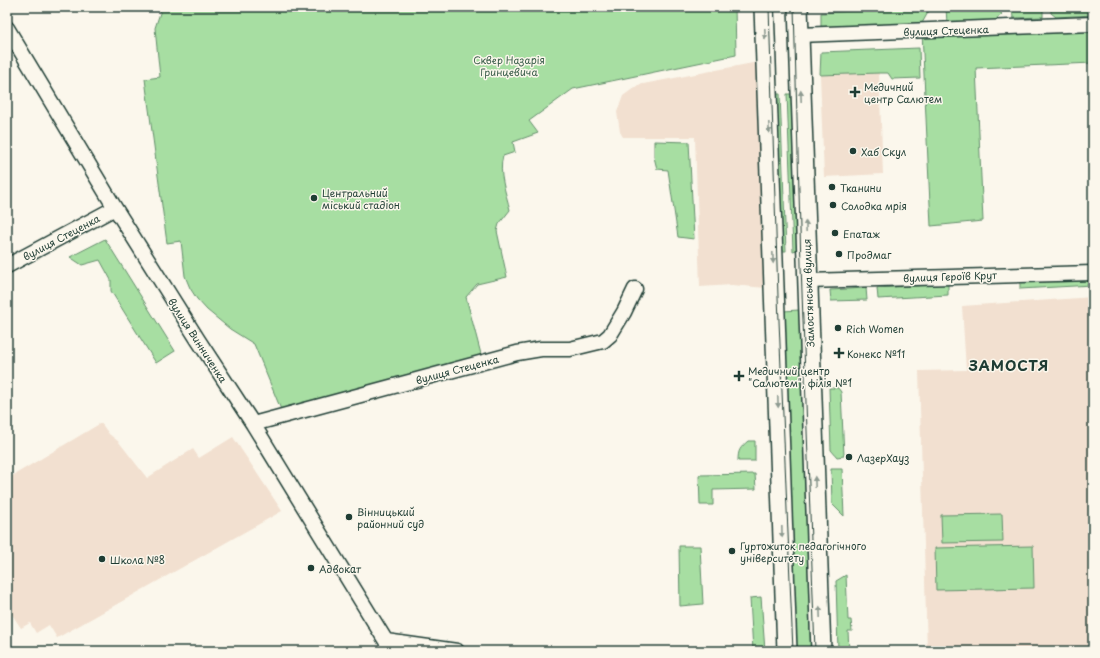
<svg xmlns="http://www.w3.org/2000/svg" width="1100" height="658" font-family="'Playpen Sans',sans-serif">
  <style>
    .built { fill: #f2e0d0 }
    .green { fill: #a7dea2; stroke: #638e6b }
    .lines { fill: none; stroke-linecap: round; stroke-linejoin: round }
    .minor-casing { stroke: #1f3d34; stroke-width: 17 }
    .secondary-casing { stroke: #1f3d34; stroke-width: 22 }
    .minor { stroke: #fbf7ec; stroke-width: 14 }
    .secondary { stroke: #fbf7ec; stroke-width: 19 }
    .tram { stroke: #1f3d34; stroke-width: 1 }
    .oneway { fill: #8d9a90 }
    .poi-dot { fill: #1f3d34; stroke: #fbf7ec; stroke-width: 1.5 }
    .labels { text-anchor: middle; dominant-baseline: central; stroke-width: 3; stroke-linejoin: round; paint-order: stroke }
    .street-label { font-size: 10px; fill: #1f3d34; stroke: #fbf7ec }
    .park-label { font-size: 10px; fill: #3a5d4a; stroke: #fbf7ec }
    .poi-label { font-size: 10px; fill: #1f3d34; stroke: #fbf7ec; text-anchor: start }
    .district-label { font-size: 14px; font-weight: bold; letter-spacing: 1px; fill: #1f3d34; stroke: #fbf7ec }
  </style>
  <rect width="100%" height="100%" fill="#fbf7ec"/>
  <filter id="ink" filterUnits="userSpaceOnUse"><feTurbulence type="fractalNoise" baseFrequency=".025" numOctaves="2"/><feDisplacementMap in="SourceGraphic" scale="8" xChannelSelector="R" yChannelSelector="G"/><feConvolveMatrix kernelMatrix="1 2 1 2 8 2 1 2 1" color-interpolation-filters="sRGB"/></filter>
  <g filter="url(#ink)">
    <!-- built -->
    <path class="built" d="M 758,62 L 766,288 L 732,285 L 700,287 L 695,137 L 623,137 L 620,132 L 617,112 L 623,96 L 638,85 Z
      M 879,73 L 883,174 L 824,177 L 820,75 Z
      M 1093,297 L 1093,651 L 927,651 L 919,371 L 966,370 L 962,306 Z
      M 101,423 L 109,434 L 119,442 L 147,478 L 193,449 L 199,458 L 233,437 L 282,511 L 57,638 L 49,625 L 36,633 L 30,623 L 21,628 L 7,607 L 7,479 Z"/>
    <!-- green -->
    <path class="green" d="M 162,7 L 735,7 L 736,55 L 573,89 L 529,121 L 538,133 L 513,142 L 515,152 L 503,156 C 498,173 506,193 510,210 L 499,224 L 497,231 L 507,277 L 477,284 L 466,297 L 482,358 L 282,412 L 254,344 L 230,329 L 207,310 L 197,299 L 190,288 L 185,276 L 181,241 L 167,243 L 145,79 L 160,77 L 155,28 Z
      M 920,7 L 931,7 L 921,25 L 821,30 L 821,13 Z
      M 994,7 L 1002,14 L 994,21 L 947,23 L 946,8 Z
      M 1012,7 L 1043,7 L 1043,17 L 1013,18 Z
      M 1051,7 L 1093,7 L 1093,15 L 1056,17 L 1051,13 Z
      M 1093,24 L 1093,63 L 976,68 L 983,221 L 931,226 L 922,31 Z
      M 919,48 L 920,78 L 892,79 L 888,73 L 879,73 L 820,75 L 821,52 Z
      M 776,94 L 780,94 L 786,251 L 781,251 Z
      M 787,94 L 791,94 L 797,250 L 793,251 Z
      M 654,141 L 689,142 L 694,239 L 678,237 L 668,170 L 657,169 L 654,157 Z
      M 105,239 L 175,351 L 156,363 L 111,291 L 111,280 L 100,260 L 82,265 L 70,257 Z
      M 1093,278 L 1093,285 L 1020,289 L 1020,282 Z
      M 948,284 L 948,295 L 878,299 L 877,288 Z
      M 866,288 L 867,300 L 831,301 L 830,290 Z
      M 799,310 L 811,651 L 795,651 L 783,311 Z
      M 829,388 L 838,388 L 841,392 L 844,456 L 837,457 L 831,450 Z
      M 748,441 L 755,441 L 755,461 L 738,461 C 738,450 740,448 748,441 Z
      M 831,469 L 842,469 L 844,516 L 832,504 Z
      M 755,474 L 756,489 L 713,490 L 713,505 L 700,505 L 699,475 Z
      M 1002,514 L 1003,542 L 942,543 L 941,515 Z
      M 679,546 L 700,546 L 703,604 L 680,606 Z
      M 1033,546 L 1034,588 L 936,590 L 935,548 Z
      M 846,575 L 848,620 L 851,620 L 852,631 L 848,631 L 849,651 L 838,651 L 836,581 Z
      M 761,597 L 765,651 L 753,651 L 750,598 Z"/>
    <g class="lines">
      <!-- minor casing -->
      <g class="minor-casing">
        <path id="minor" d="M 7,28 L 115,208 L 198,340 L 253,424 L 392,651
          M 799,35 L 1093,24
          M 7,266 L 115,208
          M 807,281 L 1093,273
          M 253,424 L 517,353 L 541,349 L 570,349 L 603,341 L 610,335 L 624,312 L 635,289
          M 386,641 L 457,651"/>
      </g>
      <!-- secondary casing -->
      <g class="secondary-casing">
        <path id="secondary" d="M 764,7 L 787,651
          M 798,7 L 821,651"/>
      </g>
      <!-- minor -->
      <use href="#minor" class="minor"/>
      <!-- secondary -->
      <use href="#secondary" class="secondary"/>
      <!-- tram -->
      <path class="tram" d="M 769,7 L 778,297 L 793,651
        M 794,7 L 801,265 L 815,651"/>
    </g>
    <!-- one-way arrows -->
    <defs><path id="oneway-solid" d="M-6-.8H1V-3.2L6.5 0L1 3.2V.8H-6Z"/></defs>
    <g class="oneway">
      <use href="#oneway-solid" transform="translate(765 34) rotate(88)"/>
      <use href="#oneway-solid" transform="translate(801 96) rotate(-92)"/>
      <use href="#oneway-solid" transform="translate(769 128) rotate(88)"/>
      <use href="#oneway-solid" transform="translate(806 226) rotate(-92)"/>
      <use href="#oneway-solid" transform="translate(773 258) rotate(88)"/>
      <use href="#oneway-solid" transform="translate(778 402) rotate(88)"/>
      <use href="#oneway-solid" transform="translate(815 482) rotate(-92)"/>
      <use href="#oneway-solid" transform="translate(782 532) rotate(88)"/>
      <use href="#oneway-solid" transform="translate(820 612) rotate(-92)"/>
    </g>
  </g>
  <!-- markers -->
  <g class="poi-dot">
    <path d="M853 86h4v4h4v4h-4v4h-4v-4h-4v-4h4z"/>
    <circle cx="853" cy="151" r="4"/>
    <circle cx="832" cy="187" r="4"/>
    <circle cx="314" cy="198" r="4"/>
    <circle cx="833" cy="205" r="4"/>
    <circle cx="835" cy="233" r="4"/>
    <circle cx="839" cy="254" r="4"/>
    <circle cx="838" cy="328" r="4"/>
    <path d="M837 347h4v4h4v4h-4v4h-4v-4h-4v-4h4z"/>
    <path d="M737 370h4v4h4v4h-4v4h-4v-4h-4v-4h4z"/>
    <circle cx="849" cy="457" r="4"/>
    <circle cx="349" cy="517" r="4"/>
    <circle cx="732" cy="551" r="4"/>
    <circle cx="102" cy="559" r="4"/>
    <circle cx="311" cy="568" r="4"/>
  </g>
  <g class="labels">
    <!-- street labels -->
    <g class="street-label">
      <text transform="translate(946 30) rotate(-2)">вулиця Стеценка</text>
      <text transform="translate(61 237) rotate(-28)">вулиця Стеценка</text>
      <text transform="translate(950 276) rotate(-2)">вулиця Героїв Крут</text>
      <text transform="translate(808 293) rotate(-92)">Замостянська вулиця</text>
      <text transform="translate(198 340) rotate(57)">вулиця Винниченка</text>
      <text transform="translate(457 369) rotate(-15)">вулиця Стеценка</text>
    </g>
    <!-- park labels -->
    <g class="park-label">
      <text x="509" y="59">Сквер Назарія<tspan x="509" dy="12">Гринцевича</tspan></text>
    </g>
    <!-- poi labels -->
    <g class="poi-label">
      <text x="864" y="86">Медичний<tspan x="864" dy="12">центр Салютем</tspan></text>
      <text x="861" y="151">Хаб Скул</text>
      <text x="840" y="187">Тканини</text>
      <text x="322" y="192">Центральний<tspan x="322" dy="12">міський стадіон</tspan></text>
      <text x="841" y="205">Солодка мрія</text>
      <text x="843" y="233">Епатаж</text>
      <text x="847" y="254">Продмаг</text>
      <text x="846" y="328">Rich Women</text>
      <text x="847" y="353">Конекс №11</text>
      <text x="748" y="370">Медичний центр<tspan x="748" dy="12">"Салютем", філія №1</tspan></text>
      <text x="857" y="457">ЛазерХауз</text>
      <text x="357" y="511">Вінницький<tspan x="357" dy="12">районний суд</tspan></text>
      <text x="740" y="545">Гуртожиток педагогічного<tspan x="740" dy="12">університету</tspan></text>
      <text x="110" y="559">Школа №8</text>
      <text x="319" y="568">Адвокат</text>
    </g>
    <!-- district labels -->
    <g class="district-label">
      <text x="1009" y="365">ЗАМОСТЯ</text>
    </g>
  </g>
  <!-- margin -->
  <rect width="1100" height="658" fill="none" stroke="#fbf7ec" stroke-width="24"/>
  <rect x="12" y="12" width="1076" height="634" fill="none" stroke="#1f3d34" stroke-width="1.5" filter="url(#ink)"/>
</svg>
